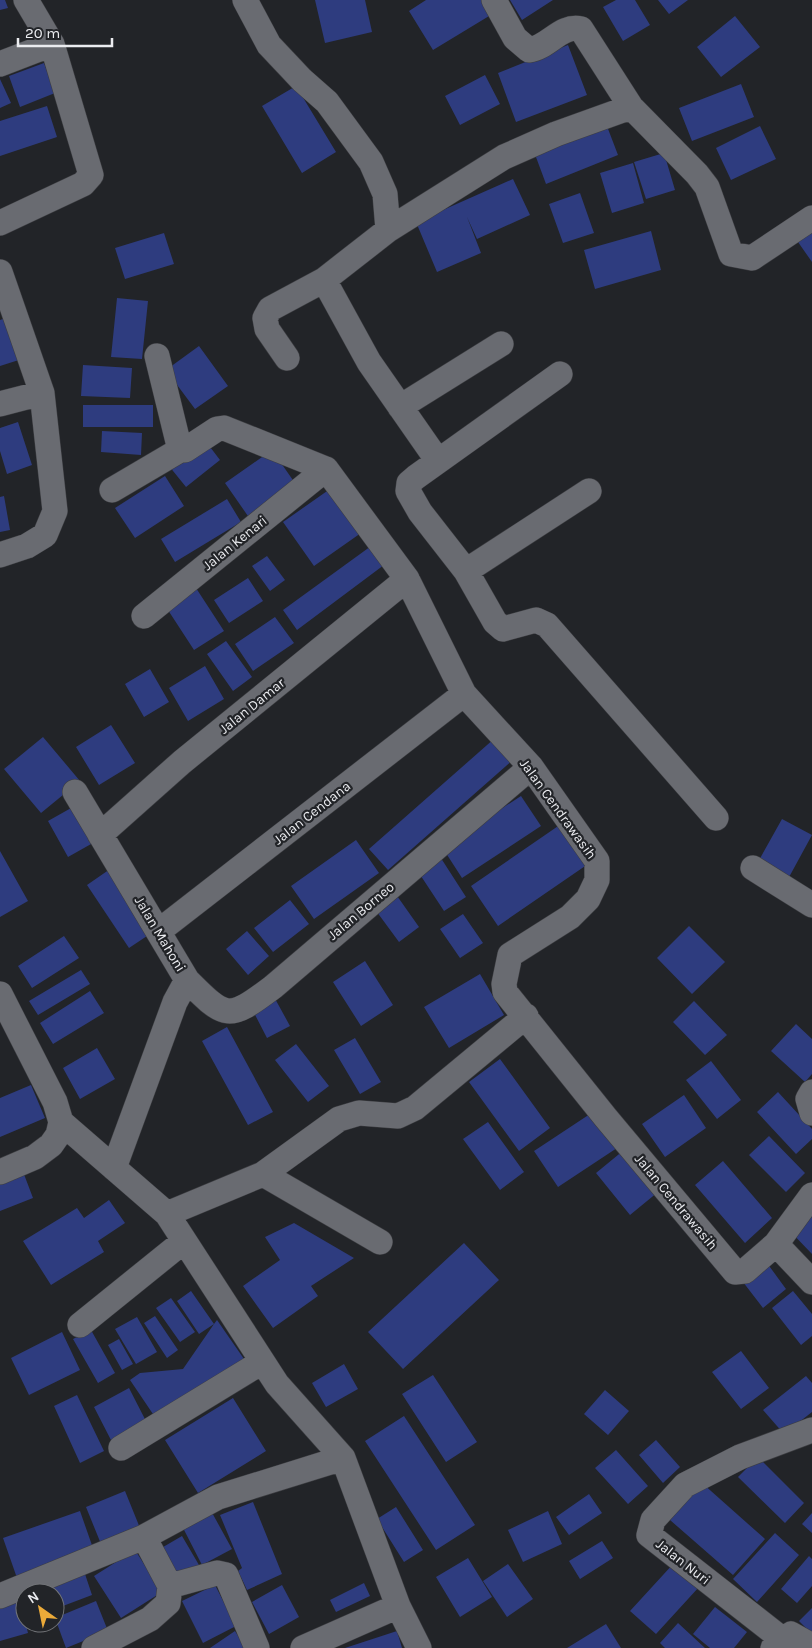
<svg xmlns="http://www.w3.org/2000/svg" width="812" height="1648" font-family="Karla,sans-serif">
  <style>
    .building { fill: #2e3c7f }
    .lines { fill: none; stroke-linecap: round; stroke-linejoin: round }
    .street-casing { stroke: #3d3e42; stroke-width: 26 }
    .street { stroke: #696b71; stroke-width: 25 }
    .labels { text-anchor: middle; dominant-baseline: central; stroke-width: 4.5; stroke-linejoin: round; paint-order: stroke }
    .street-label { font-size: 14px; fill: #ebecf0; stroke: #222428 }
  </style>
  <rect width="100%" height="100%" fill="#222428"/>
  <!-- building -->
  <path class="building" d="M 0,0 L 5,0 L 8,8 L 0,10 Z
    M 315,0 L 365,0 L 372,32 L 325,43 Z
    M 426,0 L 493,0 L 499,10 L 433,50 L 409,11 Z
    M 510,0 L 553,0 L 522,20 Z
    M 616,0 L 635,0 L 650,25 L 623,41 L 603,7 Z
    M 658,0 L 688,0 L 669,14 Z
    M 735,16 L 760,47 L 721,77 L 697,47 Z
    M 568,45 L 587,95 L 516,122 L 498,73 Z
    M 44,63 L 55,93 L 20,107 L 9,76 Z
    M 485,75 L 500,104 L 460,125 L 445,96 Z
    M 0,79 L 11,103 L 0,108 Z
    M 741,84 L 754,117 L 692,141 L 679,108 Z
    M 296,86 L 336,152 L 302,173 L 262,106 Z
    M 47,106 L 57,137 L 0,156 L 0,121 Z
    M 605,121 L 618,155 L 546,184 L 533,149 Z
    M 760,126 L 776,159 L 731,180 L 716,148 Z
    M 664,153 L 675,190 L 646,199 L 634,162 Z
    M 633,163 L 644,203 L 612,213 L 600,173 Z
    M 513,179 L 530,215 L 477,239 L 467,217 L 481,253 L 437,272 L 416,222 Z
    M 580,193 L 594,233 L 563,243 L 549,204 Z
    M 651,231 L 661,270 L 595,289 L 584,250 Z
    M 164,233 L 174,264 L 125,279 L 115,248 Z
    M 812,233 L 812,262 L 798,242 Z
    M 117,298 L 148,301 L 142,359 L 111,357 Z
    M 9,317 L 22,359 L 0,366 L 0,320 Z
    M 199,346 L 228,386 L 195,409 L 166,370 Z
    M 83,365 L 132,368 L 130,398 L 81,396 Z
    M 83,405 L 153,405 L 153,427 L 83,427 Z
    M 18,422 L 32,465 L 7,474 L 0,451 L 0,428 Z
    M 102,431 L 142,433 L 141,455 L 101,452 Z
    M 204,439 L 220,460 L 186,487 L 169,466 Z
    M 272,450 L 297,486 L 250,519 L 225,483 Z
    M 165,476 L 184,506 L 135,538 L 115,508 Z
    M 330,489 L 361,533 L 314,566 L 283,522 Z
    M 4,496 L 10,530 L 0,532 L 0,497 Z
    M 227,499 L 241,522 L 175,562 L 161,539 Z
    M 378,541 L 392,559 L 297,630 L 283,610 Z
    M 267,556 L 285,580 L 270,591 L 252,566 Z
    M 248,578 L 263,601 L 229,623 L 214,600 Z
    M 196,588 L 224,631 L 194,650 L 166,607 Z
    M 275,617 L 294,643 L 253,671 L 235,644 Z
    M 226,641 L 252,677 L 233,691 L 207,654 Z
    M 205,666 L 224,699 L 188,721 L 169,688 Z
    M 150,669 L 169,702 L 144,717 L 125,684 Z
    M 111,725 L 135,763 L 99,785 L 76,747 Z
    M 43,737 L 80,781 L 41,813 L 4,769 Z
    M 495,738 L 514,759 L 388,870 L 369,849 Z
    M 521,796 L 541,826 L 462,878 L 442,847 Z
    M 80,803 L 100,839 L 68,857 L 48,821 Z
    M 782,819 L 812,835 L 788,879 L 758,862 Z
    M 564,822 L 591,862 L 498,926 L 471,886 Z
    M 356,840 L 379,873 L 314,919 L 291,886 Z
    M 0,851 L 28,901 L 0,917 Z
    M 437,852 L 466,897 L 444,911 L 415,867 Z
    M 113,867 L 156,930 L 129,948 L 87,885 Z
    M 395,893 L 419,927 L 399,942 L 374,908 Z
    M 290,900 L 309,924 L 273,952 L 254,928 Z
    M 463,914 L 483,943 L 460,958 L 440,929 Z
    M 689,926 L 725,962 L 692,994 L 657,958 Z
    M 247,931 L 269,956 L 248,975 L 226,949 Z
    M 64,936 L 79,958 L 32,988 L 18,966 Z
    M 365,961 L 393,1005 L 361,1026 L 333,982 Z
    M 81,970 L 90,984 L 38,1015 L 29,1001 Z
    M 480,974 L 504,1015 L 449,1048 L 424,1007 Z
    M 90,991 L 104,1013 L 53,1044 L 40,1023 Z
    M 273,995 L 290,1026 L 267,1038 L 251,1007 Z
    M 694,1001 L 727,1035 L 705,1055 L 673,1022 Z
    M 796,1024 L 812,1039 L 812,1074 L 805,1082 L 771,1051 Z
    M 227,1027 L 273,1112 L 248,1125 L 202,1041 Z
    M 355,1038 L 381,1082 L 360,1094 L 334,1050 Z
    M 296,1044 L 329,1086 L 308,1102 L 275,1060 Z
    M 97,1048 L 115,1079 L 80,1099 L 63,1068 Z
    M 500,1059 L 550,1128 L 519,1151 L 469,1082 Z
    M 711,1061 L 741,1100 L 717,1119 L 686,1080 Z
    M 31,1085 L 45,1118 L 0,1137 L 0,1098 Z
    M 778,1092 L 812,1129 L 812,1139 L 796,1154 L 757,1112 Z
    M 684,1095 L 706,1128 L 665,1157 L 642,1124 Z
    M 593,1112 L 617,1148 L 558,1187 L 534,1151 Z
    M 488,1122 L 524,1172 L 500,1190 L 463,1139 Z
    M 769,1136 L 805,1173 L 786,1192 L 749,1155 Z
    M 624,1150 L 658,1192 L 630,1215 L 596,1173 Z
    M 723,1161 L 772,1218 L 745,1243 L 695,1185 Z
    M 22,1169 L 33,1198 L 0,1211 L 0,1177 Z
    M 109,1200 L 125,1223 L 98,1241 L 104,1252 L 51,1285 L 23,1241 L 77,1208 L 84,1218 Z
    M 812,1206 L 812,1254 L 788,1229 Z
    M 294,1223 L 354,1258 L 311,1286 L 318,1296 L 273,1328 L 243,1286 L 280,1260 L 265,1237 Z
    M 464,1243 L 499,1280 L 403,1369 L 368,1332 Z
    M 767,1263 L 786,1289 L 763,1308 L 743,1282 Z
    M 191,1291 L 214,1324 L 217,1320 L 244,1359 L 157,1420 L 130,1380 L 140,1373 L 183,1369 L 214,1324 L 199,1334 L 177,1301 Z
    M 793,1291 L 812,1314 L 812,1336 L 801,1345 L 772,1308 Z
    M 171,1298 L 195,1332 L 180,1342 L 156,1308 Z
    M 155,1316 L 178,1350 L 167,1358 L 144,1323 Z
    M 137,1317 L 157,1352 L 136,1364 L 115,1329 Z
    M 91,1330 L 115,1373 L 98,1383 L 73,1339 Z
    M 62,1332 L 80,1370 L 29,1395 L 11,1358 Z
    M 119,1339 L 133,1364 L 122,1370 L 108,1345 Z
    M 741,1351 L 769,1388 L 741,1409 L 712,1372 Z
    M 344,1364 L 358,1389 L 326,1407 L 312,1383 Z
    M 433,1375 L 477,1442 L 446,1462 L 402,1394 Z
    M 806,1376 L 812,1383 L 812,1412 L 784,1434 L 763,1410 Z
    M 129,1388 L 148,1425 L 113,1444 L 94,1407 Z
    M 605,1390 L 629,1411 L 608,1435 L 584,1414 Z
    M 77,1395 L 104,1451 L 80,1463 L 54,1406 Z
    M 233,1398 L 266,1451 L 198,1493 L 165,1440 Z
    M 404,1416 L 475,1525 L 436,1550 L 365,1441 Z
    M 656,1440 L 680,1467 L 663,1483 L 639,1455 Z
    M 616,1450 L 648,1486 L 628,1504 L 595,1468 Z
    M 758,1457 L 804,1503 L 785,1523 L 738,1477 Z
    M 702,1483 L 765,1539 L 733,1575 L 670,1520 Z
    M 125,1491 L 140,1528 L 101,1544 L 86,1507 Z
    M 589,1494 L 602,1513 L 569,1535 L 556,1517 Z
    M 253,1502 L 282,1574 L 247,1590 L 238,1571 L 242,1568 L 220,1515 Z
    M 396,1507 L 423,1550 L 404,1562 L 377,1519 Z
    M 210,1509 L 232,1549 L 202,1565 L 181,1524 Z
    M 80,1511 L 94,1551 L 17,1578 L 3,1538 Z
    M 548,1511 L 562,1544 L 523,1562 L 508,1530 Z
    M 812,1513 L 812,1533 L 802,1524 Z
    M 775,1533 L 799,1555 L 757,1602 L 733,1579 Z
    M 182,1536 L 199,1565 L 176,1579 L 158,1550 Z
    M 602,1541 L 613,1558 L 580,1579 L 569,1561 Z
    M 135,1550 L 162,1592 L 121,1618 L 94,1576 Z
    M 809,1556 L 812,1559 L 812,1586 L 797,1603 L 781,1589 Z
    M 468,1558 L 492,1597 L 460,1617 L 436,1577 Z
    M 674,1563 L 699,1587 L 656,1634 L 630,1611 Z
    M 508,1564 L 533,1599 L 507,1617 L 483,1581 Z
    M 83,1568 L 92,1595 L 55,1609 L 55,1593 L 38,1593 Z
    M 364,1583 L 370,1596 L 336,1612 L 330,1600 Z
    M 215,1585 L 236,1626 L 203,1643 L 182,1601 Z
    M 282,1585 L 299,1617 L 269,1634 L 252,1602 Z
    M 20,1601 L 28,1633 L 0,1641 L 0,1607 Z
    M 96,1601 L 108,1631 L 66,1648 L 55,1618 Z
    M 715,1607 L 747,1632 L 734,1648 L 710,1648 L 693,1634 Z
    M 812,1608 L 812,1634 L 799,1621 Z
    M 678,1623 L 705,1648 L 665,1648 L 660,1643 Z
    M 606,1624 L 621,1648 L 567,1648 Z
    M 235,1631 L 246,1648 L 210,1648 Z
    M 397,1631 L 402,1648 L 345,1648 Z"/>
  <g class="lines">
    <!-- street casing -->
    <g class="street-casing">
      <path id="street" d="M 26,0 L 52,44
        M 245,0 L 269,45 L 302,80 L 327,102 L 371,162 L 385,194 L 388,230 L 324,280 L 270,309 L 265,318 L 267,329 L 287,358
        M 494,0 L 515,38 L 529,50 C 548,48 561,24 581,29 L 631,107
        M 0,64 L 52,44 L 91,175 L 83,184 L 0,223
        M 388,230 L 504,157 L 556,134 L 631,107 L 697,174 L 707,187 L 731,254 L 752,258 L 812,218
        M 0,272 L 42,393 L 55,511 L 45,535 L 27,546 L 0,555
        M 324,280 L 369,362 L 438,461
        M 157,356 L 180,450 L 185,450 L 217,429 L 224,428 L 326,469 L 407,579 L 464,694 L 531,767 L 597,861 L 597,880 L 588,899 L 570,917 L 510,955 L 504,984 L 505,992 L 606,1118 L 735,1272 L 745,1271 L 776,1244 L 812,1282
        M 560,374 L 416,477 L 409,483 L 408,491 L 420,512 L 466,571 L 495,622 L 503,629 L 536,620 L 547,625 L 716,818
        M 0,404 L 42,393
        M 400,407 L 501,344
        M 112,490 L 180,450
        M 466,571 L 589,491
        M 144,616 L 326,469
        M 75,792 L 187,980 C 226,1019 228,1021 273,987 L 531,767
        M 100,835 L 182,762 L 407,579
        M 753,868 L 812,905
        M 159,931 L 464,694
        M 0,994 L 55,1102 L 61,1122 L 58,1135 L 51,1145 L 35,1157 L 0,1172
        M 812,1092 L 808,1099 L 812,1113
        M 61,1122 L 167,1214 L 277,1384 L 343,1458 L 398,1606 L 419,1648
        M 114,1168 L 175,1002 L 187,980
        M 263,1174 L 380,1242
        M 167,1214 L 263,1174 L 339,1119 L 359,1113 L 398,1116 L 415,1108 L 526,1016
        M 776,1244 L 812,1195
        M 80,1325 L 184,1241
        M 121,1448 L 262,1362
        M 170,1586 L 217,1573 L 226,1575 L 257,1648
        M 0,1596 L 144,1537 L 218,1497 L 343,1458
        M 782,1639 L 649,1535 L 653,1520 L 685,1485 L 740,1457 L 812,1430
        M 94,1648 L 150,1619 L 168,1603 L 170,1586 L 144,1537
        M 303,1648 L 398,1606
        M 773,1648 L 791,1634 L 812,1646"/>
    </g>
    <!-- street -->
    <use href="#street" class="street"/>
  </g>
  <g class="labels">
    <!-- street labels -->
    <g class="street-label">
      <text transform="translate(235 543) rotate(-39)">Jalan Kenari</text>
      <text transform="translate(252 706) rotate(-39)">Jalan Damar</text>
      <text transform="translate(558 809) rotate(54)">Jalan Cendrawasih</text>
      <text transform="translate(312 813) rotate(-38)">Jalan Cendana</text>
      <text transform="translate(361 911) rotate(-40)">Jalan Borneo</text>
      <text transform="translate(160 934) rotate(59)">Jalan Mahoni</text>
      <text transform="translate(676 1202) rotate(50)">Jalan Cendrawasih</text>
      <text transform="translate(683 1562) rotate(38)">Jalan Nuri</text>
    </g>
  </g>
  <!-- north arrow -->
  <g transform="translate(40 1608) rotate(327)"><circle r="24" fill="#222428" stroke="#727478"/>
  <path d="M0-4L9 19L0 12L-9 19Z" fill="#ebaa39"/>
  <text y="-8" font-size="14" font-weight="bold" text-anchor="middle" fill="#ebecf0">N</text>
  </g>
  <!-- scale -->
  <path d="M18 38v8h94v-8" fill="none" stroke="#ebecf0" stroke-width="2.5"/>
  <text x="25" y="38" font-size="15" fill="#ebecf0" stroke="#222428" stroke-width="4" paint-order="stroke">20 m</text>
</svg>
